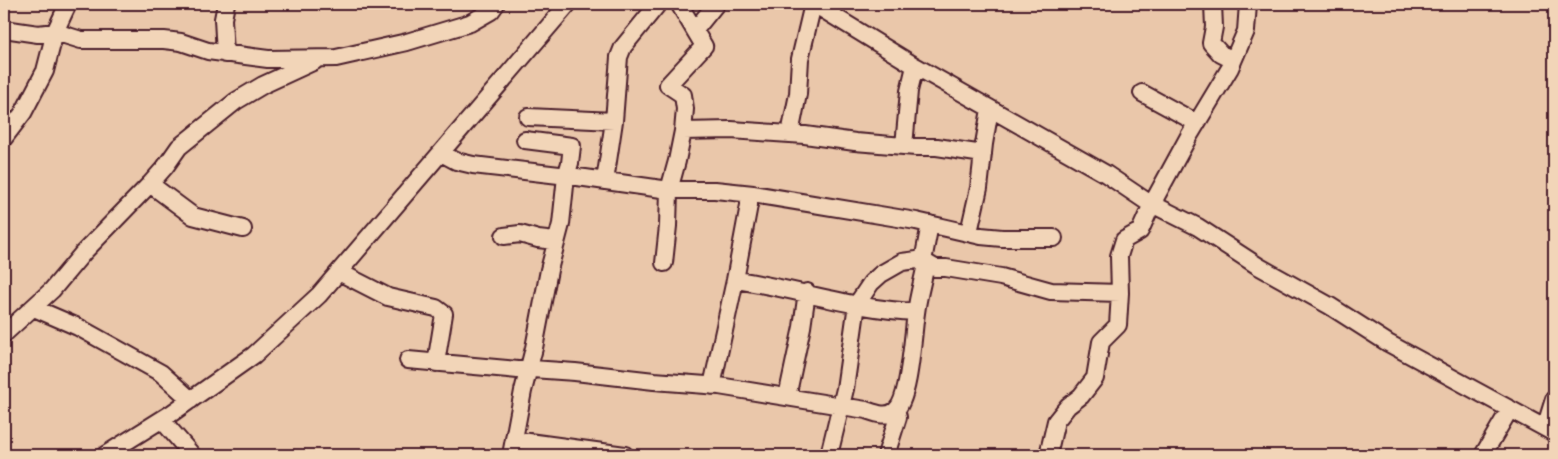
<svg xmlns="http://www.w3.org/2000/svg" width="1558" height="459" font-family="Mynerve,sans-serif">
  <style>
    .lines { fill: none; stroke-linecap: round; stroke-linejoin: round }
    .minor-casing { stroke: #4a1f2b; stroke-width: 20 }
    .minor { stroke: #f2d5b8; stroke-width: 16 }
  </style>
  <rect width="100%" height="100%" fill="#eac7aa"/>
  <filter id="ink" filterUnits="userSpaceOnUse"><feTurbulence type="fractalNoise" baseFrequency=".02" numOctaves="2"/><feDisplacementMap in="SourceGraphic" scale="10" xChannelSelector="R" yChannelSelector="G"/><feConvolveMatrix kernelMatrix="1 2 1 2 8 2 1 2 1" color-interpolation-filters="sRGB"/></filter>
  <g filter="url(#ink)">
    <g class="lines">
      <!-- minor casing -->
      <g class="minor-casing">
        <path id="minor" d="M 814,4 L 915,66 L 1106,174 L 1146,201 L 1198,227 L 1258,266 L 1330,306 L 1388,343 L 1554,433
          M 1213,4 L 1214,27 L 1211,43 L 1221,54 L 1233,60
          M 4,29 L 38,34 L 55,32 L 81,40 L 164,40 L 181,42 L 208,51 L 268,59 L 336,58 L 407,42 L 470,23 L 491,11 L 496,4
          M 695,30 L 716,4
          M 225,54 L 223,19 L 226,4
          M 1142,93 L 1197,123
          M 528,117 L 614,121
          M 683,131 L 731,130 L 805,135 L 855,142 L 916,147 L 937,147 L 983,154
          M 790,134 L 798,94 L 800,59 L 813,4
          M 4,138 L 23,113 L 45,71 L 55,32 L 68,4
          M 904,146 L 909,91 L 915,66
          M 441,153 L 456,161 L 473,165 L 585,178 L 669,190 L 715,190 L 753,194 L 916,221 L 981,236 L 1002,238 L 1054,238
          M 605,181 L 614,121 L 619,57 L 623,47 L 658,4
          M 150,184 L 193,216 L 243,229
          M 969,232 L 979,188 L 984,144 L 990,109
          M 504,236 L 520,234 L 538,239 L 555,241
          M 923,261 L 930,224
          M 664,263 L 668,226 L 669,190 L 677,161 L 683,131 L 685,109 L 683,95 L 668,85 L 704,46 L 679,4
          M 339,272 L 388,297 L 436,308 L 444,314 L 436,363
          M 735,280 C 795,288 856,310 916,312
          M 34,308 L 78,327 L 161,373 L 191,400
          M 4,334 L 52,290 L 83,253 L 150,184 L 165,167 L 179,147 L 236,101 L 263,85 L 315,61
          M 408,360 L 518,370 L 532,369 L 575,372 L 654,381 L 719,386 L 866,410 C 875,413 886,418 895,411 C 910,400 913,332 916,313 C 918,296 923,280 926,264
          M 712,386 L 735,280 L 749,205 L 749,194
          M 787,397 L 802,327 L 807,292
          M 162,420 L 192,455
          M 1545,428 L 1554,399
          M 514,440 L 625,455
          M 105,455 L 172,413 L 254,355 L 319,295 L 568,4
          M 511,455 L 523,391 L 534,348 L 549,270 L 561,224 L 566,176 L 570,163 L 572,146 L 525,140
          M 829,455 L 845,389 L 857,304 L 871,283 L 881,274 L 902,262 L 917,260 L 923,261 L 935,268 L 946,268 L 1001,277 L 1051,291 L 1120,293
          M 886,455 L 898,417 L 896,410
          M 1048,455 L 1056,421 L 1068,406 L 1081,396 L 1095,378 L 1101,342 L 1118,325 L 1120,293 L 1119,256 L 1124,240 L 1140,231 L 1152,204 L 1189,136 L 1230,68 L 1246,31 L 1248,4
          M 1483,455 L 1510,409"/>
      </g>
      <!-- minor -->
      <use href="#minor" class="minor"/>
    </g>
  </g>
  <!-- margin -->
  <rect width="1558" height="459" fill="none" stroke="#f2d5b8" stroke-width="20"/>
  <rect x="10" y="10" width="1538" height="439" fill="none" stroke="#4a1f2b" stroke-width="2" filter="url(#ink)"/>
</svg>
